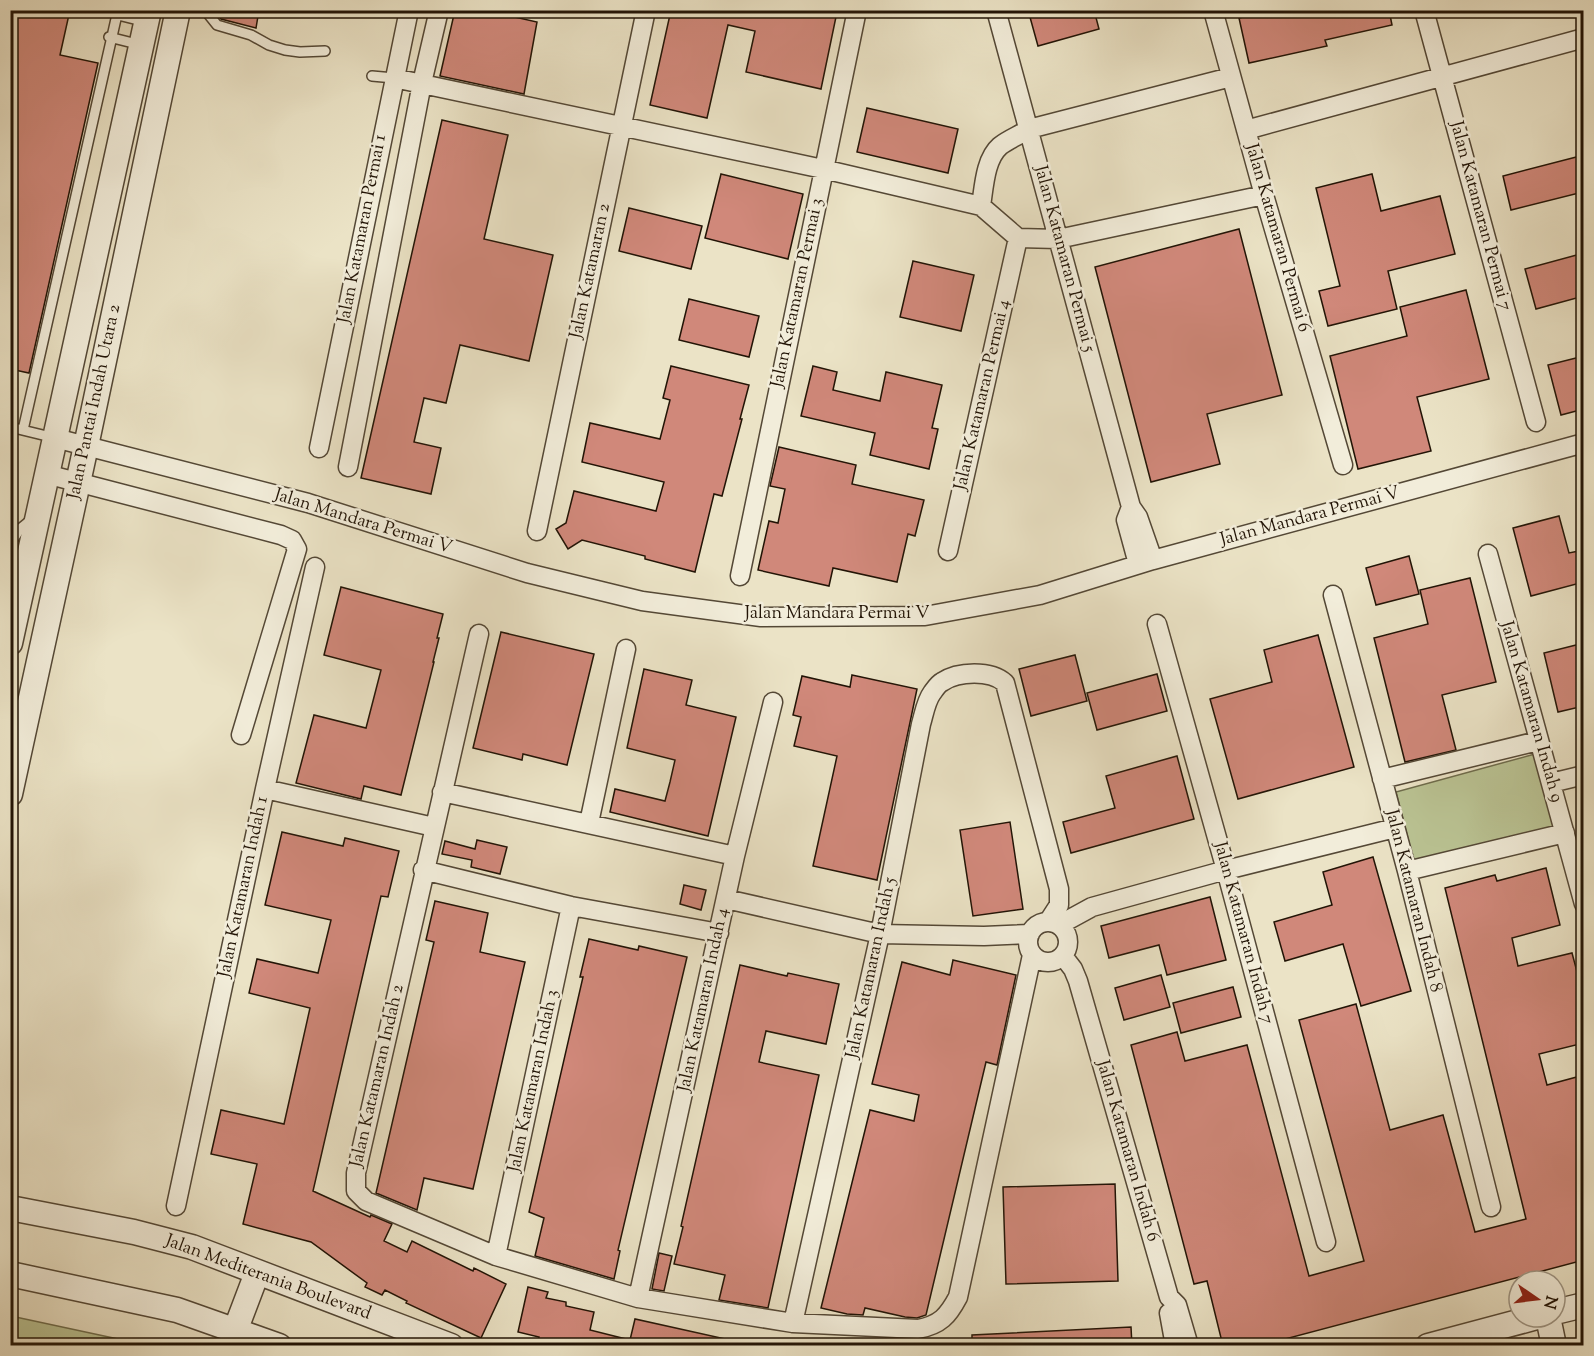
<svg xmlns="http://www.w3.org/2000/svg" width="1594" height="1356" font-family="'Sorts Mill Goudy',serif">
  <style>
    .green { fill: #bac393; stroke: #6e6c4c; stroke-width: 1.5 }
    .building { fill: #d0887a; stroke: #221406; stroke-width: 1.5 }
    .lines { fill: none; stroke-linecap: round; stroke-linejoin: round }
    .service-casing { stroke: #544836; stroke-width: 12 }
    .minor-casing { stroke: #544836; stroke-width: 21 }
    .tertiary-casing { stroke: #544836; stroke-width: 27 }
    .service { stroke: #f2edda; stroke-width: 9 }
    .minor { stroke: #f2edda; stroke-width: 18 }
    .tertiary { stroke: #f2edda; stroke-width: 24 }
    .labels { text-anchor: middle; dominant-baseline: central; stroke-width: 5; stroke-linejoin: round; paint-order: stroke }
    .street-label { font-size: 18px; fill: #221406; stroke: #f2edda }
  </style>
  <rect width="100%" height="100%" fill="#ebe3c6"/>
  <filter id="stains"><feTurbulence type="fractalNoise" baseFrequency=".00333" numOctaves="4"/><feColorMatrix values="0 0 0 0 .2 0 0 0 0 .09 0 0 0 0 .02 0 0 0 .5 -.17"/></filter>
  <radialGradient id="worn" r=".72"><stop offset=".6" stop-color="#630" stop-opacity="0"/><stop offset="1" stop-color="#630" stop-opacity=".3"/></radialGradient>
  <!-- green -->
  <path class="green" d="M 1535,754 L 1556,832 L 1416,870 L 1396,792 Z
    M 10,1316 L 11,1316 L 146,1345 L 11,1345 Z"/>
  <!-- building -->
  <path class="building" d="M 10,10 L 70,10 L 60,55 L 98,63 L 29,373 L 10,369 Z
    M 214,10 L 259,10 L 256,28 L 221,19 Z
    M 455,10 L 483,10 L 537,22 L 524,94 L 440,76 Z
    M 671,10 L 829,10 L 837,12 L 821,89 L 746,72 L 755,31 L 728,25 L 707,118 L 650,105 Z
    M 1028,10 L 1094,10 L 1099,29 L 1038,46 Z
    M 1271,10 L 1389,10 L 1392,25 L 1325,40 L 1327,46 L 1249,63 L 1239,18 Z
    M 867,108 L 958,129 L 948,173 L 857,152 Z
    M 442,120 L 508,135 L 484,239 L 553,255 L 529,361 L 460,345 L 446,403 L 424,398 L 414,442 L 441,448 L 431,494 L 361,478 Z
    M 1584,155 L 1584,189 L 1578,190 L 1579,193 L 1511,210 L 1503,176 Z
    M 721,174 L 803,194 L 788,259 L 705,238 Z
    M 1372,174 L 1381,211 L 1440,196 L 1455,254 L 1388,271 L 1397,309 L 1328,326 L 1319,291 L 1340,286 L 1316,188 Z
    M 629,208 L 702,226 L 691,269 L 619,251 Z
    M 1239,229 L 1282,395 L 1207,414 L 1220,464 L 1151,482 L 1095,267 Z
    M 1584,253 L 1584,296 L 1536,309 L 1525,269 Z
    M 913,261 L 974,275 L 961,331 L 900,317 Z
    M 1466,290 L 1489,379 L 1417,397 L 1431,451 L 1358,469 L 1330,356 L 1407,336 L 1400,307 Z
    M 689,299 L 759,316 L 749,357 L 679,340 Z
    M 1584,356 L 1584,409 L 1561,415 L 1548,365 Z
    M 671,366 L 749,385 L 740,419 L 742,419 L 722,496 L 714,494 L 695,572 L 645,559 L 645,556 L 582,540 L 568,549 L 556,529 L 566,523 L 574,491 L 656,511 L 664,482 L 582,462 L 590,423 L 660,439 L 670,400 L 663,398 Z
    M 813,366 L 837,372 L 833,390 L 880,401 L 886,372 L 942,385 L 932,428 L 938,429 L 929,469 L 870,455 L 875,433 L 801,416 Z
    M 779,447 L 856,465 L 852,484 L 924,500 L 915,536 L 908,534 L 897,582 L 833,568 L 829,586 L 758,570 L 769,521 L 778,523 L 785,489 L 770,486 Z
    M 1559,516 L 1569,553 L 1584,550 L 1584,582 L 1531,596 L 1513,528 Z
    M 1409,556 L 1419,594 L 1376,605 L 1366,568 Z
    M 1470,578 L 1496,682 L 1442,695 L 1456,750 L 1405,762 L 1374,638 L 1428,624 L 1420,590 Z
    M 341,587 L 443,614 L 437,638 L 439,638 L 433,662 L 434,662 L 401,795 L 364,786 L 361,799 L 296,783 L 314,715 L 366,728 L 381,670 L 324,655 Z
    M 501,632 L 594,654 L 567,765 L 523,754 L 522,760 L 473,748 Z
    M 1318,635 L 1354,767 L 1238,799 L 1210,699 L 1272,682 L 1264,650 Z
    M 1584,643 L 1584,706 L 1558,712 L 1544,653 Z
    M 1075,655 L 1087,701 L 1031,716 L 1019,669 Z
    M 644,669 L 692,680 L 686,705 L 736,717 L 708,836 L 610,812 L 615,789 L 665,801 L 670,782 L 675,760 L 627,748 Z
    M 1157,674 L 1167,711 L 1097,730 L 1087,693 Z
    M 852,675 L 917,689 L 877,880 L 813,866 L 837,756 L 794,746 L 801,717 L 793,715 L 802,676 L 850,687 Z
    M 1177,756 L 1194,819 L 1071,853 L 1063,822 L 1115,808 L 1106,776 Z
    M 1010,822 L 1023,909 L 973,916 L 960,830 Z
    M 282,832 L 343,846 L 345,838 L 399,851 L 388,897 L 381,896 L 313,1191 L 370,1217 L 371,1215 L 392,1224 L 384,1241 L 407,1252 L 412,1241 L 473,1271 L 474,1268 L 506,1284 L 481,1338 L 406,1303 L 407,1301 L 385,1290 L 382,1295 L 365,1287 L 367,1283 L 311,1242 L 243,1224 L 257,1164 L 211,1154 L 221,1110 L 284,1124 L 310,1008 L 249,993 L 257,959 L 318,973 L 331,920 L 265,905 Z
    M 477,840 L 507,847 L 500,874 L 471,867 L 472,860 L 442,854 L 445,841 L 475,849 Z
    M 1373,857 L 1411,991 L 1361,1006 L 1343,944 L 1285,961 L 1274,922 L 1332,905 L 1323,872 Z
    M 1546,868 L 1560,925 L 1512,938 L 1518,966 L 1572,953 L 1584,998 L 1584,1043 L 1539,1054 L 1547,1085 L 1584,1075 L 1584,1260 L 1259,1346 L 1223,1346 L 1207,1281 L 1194,1284 L 1131,1045 L 1177,1032 L 1185,1061 L 1247,1045 L 1309,1276 L 1364,1261 L 1299,1020 L 1356,1004 L 1390,1130 L 1443,1115 L 1475,1232 L 1526,1219 L 1445,888 L 1495,875 L 1497,881 Z
    M 684,885 L 706,890 L 701,910 L 680,904 Z
    M 1210,897 L 1226,960 L 1167,975 L 1159,945 L 1109,958 L 1101,926 Z
    M 435,901 L 488,913 L 480,952 L 525,962 L 473,1189 L 424,1178 L 417,1210 L 376,1193 L 434,942 L 426,940 Z
    M 589,939 L 638,950 L 639,946 L 687,957 L 618,1250 L 620,1251 L 614,1279 L 535,1256 L 544,1218 L 529,1212 L 583,977 L 580,977 Z
    M 953,960 L 1016,975 L 997,1065 L 986,1062 L 926,1315 L 917,1318 L 905,1317 L 865,1308 L 863,1315 L 847,1314 L 821,1308 L 870,1110 L 914,1121 L 919,1095 L 872,1084 L 902,962 L 950,975 Z
    M 740,965 L 787,976 L 788,973 L 839,984 L 826,1044 L 766,1031 L 759,1062 L 819,1075 L 768,1308 L 719,1300 L 725,1275 L 674,1264 L 683,1227 L 681,1226 Z
    M 1161,975 L 1170,1007 L 1124,1020 L 1115,988 Z
    M 1233,987 L 1241,1017 L 1181,1033 L 1173,1003 Z
    M 1115,1184 L 1118,1281 L 1006,1284 L 1003,1187 Z
    M 659,1253 L 672,1256 L 664,1291 L 652,1289 Z
    M 528,1287 L 548,1292 L 546,1298 L 566,1302 L 566,1306 L 594,1312 L 590,1330 L 630,1340 L 635,1319 L 730,1340 L 729,1346 L 537,1346 L 539,1337 L 518,1332 Z
    M 1131,1327 L 1132,1346 L 972,1346 L 972,1335 Z"/>
  <g class="lines">
    <!-- service casing -->
    <g class="service-casing">
      <path id="service" d="M 205,10 L 217,25 L 251,35 L 269,45 L 285,50 L 300,52 L 325,51
        M 114,14 L 146,22
        M 109,37 L 141,45
        M 372,76 L 394,78
        M 10,427 L 55,438
        M 23,430 L 118,10
        M 10,544 L 20,529 L 31,520"/>
    </g>
    <!-- minor casing -->
    <g class="minor-casing">
      <path id="minor" d="M 996,10 L 1131,507 L 1138,517 L 1153,560
        M 1213,10 L 1264,195 L 1343,465
        M 1424,10 L 1536,422
        M 1231,77 L 1029,129 C 1020,135 1009,139 1000,146 C 985,159 984,187 981,206 L 1018,238 L 1058,239 L 1264,195
        M 394,78 L 823,169 L 981,206
        M 1246,130 L 1584,38
        M 55,438 L 308,503 L 527,573 L 642,601 L 761,617 L 925,616 L 1040,595 L 1153,560 L 1584,443
        M 319,448 L 409,10
        M 348,467 L 422,83 L 439,10
        M 46,474 L 281,535 L 292,540 L 297,549 L 241,735
        M 1131,507 L 1126,520 L 1138,564
        M 537,531 L 646,10
        M 948,551 L 1018,238
        M 1488,554 L 1584,904
        M 740,576 L 857,10
        M 1333,595 L 1407,871 L 1491,1207
        M 1157,624 L 1226,870 L 1326,1242
        M 479,634 L 356,1173 L 356,1191 L 366,1201 L 496,1256 L 638,1298 L 793,1323 L 918,1329 C 940,1325 948,1316 958,1297 L 1032,955
        M 1382,779 L 1538,741
        M 1551,783 L 1584,775
        M 265,789 L 434,827
        M 442,792 L 735,856
        M 589,823 L 626,649
        M 423,870 L 571,906 L 719,933
        M 1407,871 L 1565,833
        M 726,899 L 880,934 L 984,936 L 1030,934
        M1028 942a20 20 0 1 1 40 0a20 20 0 1 1-40 0Z
        M 1059,925 L 1092,907 L 1226,870 L 1395,828
        M 1063,956 L 1073,969 L 1078,981 L 1169,1297 L 1177,1305 L 1189,1346
        M 176,1206 L 265,789 L 315,567
        M 496,1256 L 571,906
        M 638,1298 L 735,856 L 773,702
        M 1169,1313 L 1175,1346
        M 793,1323 L 880,934 L 921,724 C 924,714 926,701 932,693 C 935,689 938,684 942,682 C 958,671 991,670 1005,683 L 1059,889 L 1059,905 L 1048,922"/>
    </g>
    <!-- tertiary casing -->
    <g class="tertiary-casing">
      <path id="tertiary" d="M 10,643 L 149,10
        M 10,794 L 86,446 L 178,10
        M 10,1208 L 134,1232 L 192,1247 L 451,1346
        M 10,1274 L 177,1310 L 279,1346
        M 1555,1312 L 1584,1305
        M 1548,1317 L 1554,1346
        M 235,1331 L 257,1273
        M 1428,1346 L 1537,1317"/>
    </g>
    <!-- service -->
    <use href="#service" class="service"/>
    <!-- minor -->
    <use href="#minor" class="minor"/>
    <!-- tertiary -->
    <use href="#tertiary" class="tertiary"/>
  </g>
  <g class="labels">
    <!-- street labels -->
    <g class="street-label">
      <text transform="translate(1480 216) rotate(75)">Jalan Katamaran Permai 7</text>
      <text transform="translate(363 229) rotate(-79)">Jalan Katamaran Permai 1</text>
      <text transform="translate(1277 238) rotate(74)">Jalan Katamaran Permai 6</text>
      <text transform="translate(1064 259) rotate(75)">Jalan Katamaran Permai 5</text>
      <text transform="translate(591 271) rotate(-78)">Jalan Katamaran 2</text>
      <text transform="translate(798 293) rotate(-78)">Jalan Katamaran Permai 3</text>
      <text transform="translate(983 395) rotate(-77)">Jalan Katamaran Permai 4</text>
      <text transform="translate(95 402) rotate(-78)">Jalan Pantai Indah Utara 2</text>
      <text transform="translate(1310 517) rotate(-15)">Jalan Mandara Permai V</text>
      <text transform="translate(363 522) rotate(17)">Jalan Mandara Permai V</text>
      <text x="837" y="614">Jalan Mandara Permai V</text>
      <text transform="translate(1531 712) rotate(74)">Jalan Katamaran Indah 9</text>
      <text transform="translate(244 887) rotate(-78)">Jalan Katamaran Indah 1</text>
      <text transform="translate(1413 901) rotate(76)">Jalan Katamaran Indah 8</text>
      <text transform="translate(1243 933) rotate(75)">Jalan Katamaran Indah 7</text>
      <text transform="translate(872 968) rotate(-78)">Jalan Katamaran Indah 5</text>
      <text transform="translate(704 1000) rotate(-78)">Jalan Katamaran Indah 4</text>
      <text transform="translate(378 1076) rotate(-77)">Jalan Katamaran Indah 2</text>
      <text transform="translate(534 1081) rotate(-78)">Jalan Katamaran Indah 3</text>
      <text transform="translate(1127 1151) rotate(74)">Jalan Katamaran Indah 6</text>
      <text transform="translate(268 1278) rotate(20)">Jalan Mediterania Boulevard</text>
    </g>
  </g>
  <!-- margin -->
  <rect width="1594" height="1356" fill="none" stroke="#ebe3c6" stroke-width="36"/>
  <rect x="12" y="12" width="1570" height="1332" fill="none" stroke="#221406" stroke-width="3"/>
  <rect x="18" y="18" width="1558" height="1320" fill="none" stroke="#221406" stroke-width="1.5"/>
  <!-- north arrow -->
  <g transform="translate(1537 1299) rotate(104)"><circle r="28" fill="#f2edda" stroke="#9f9685" stroke-width="1.5"/>
  <path d="M0-4.5L10 22L0 15L-10 22Z" fill="#8f2418"/>
  <text y="-9" font-size="16" font-weight="bold" text-anchor="middle" fill="#221406">N</text>
  </g>
  <rect width="100%" height="100%" filter="url(#stains)"/>
  <rect width="100%" height="100%" fill="url(#worn)"/>
</svg>
